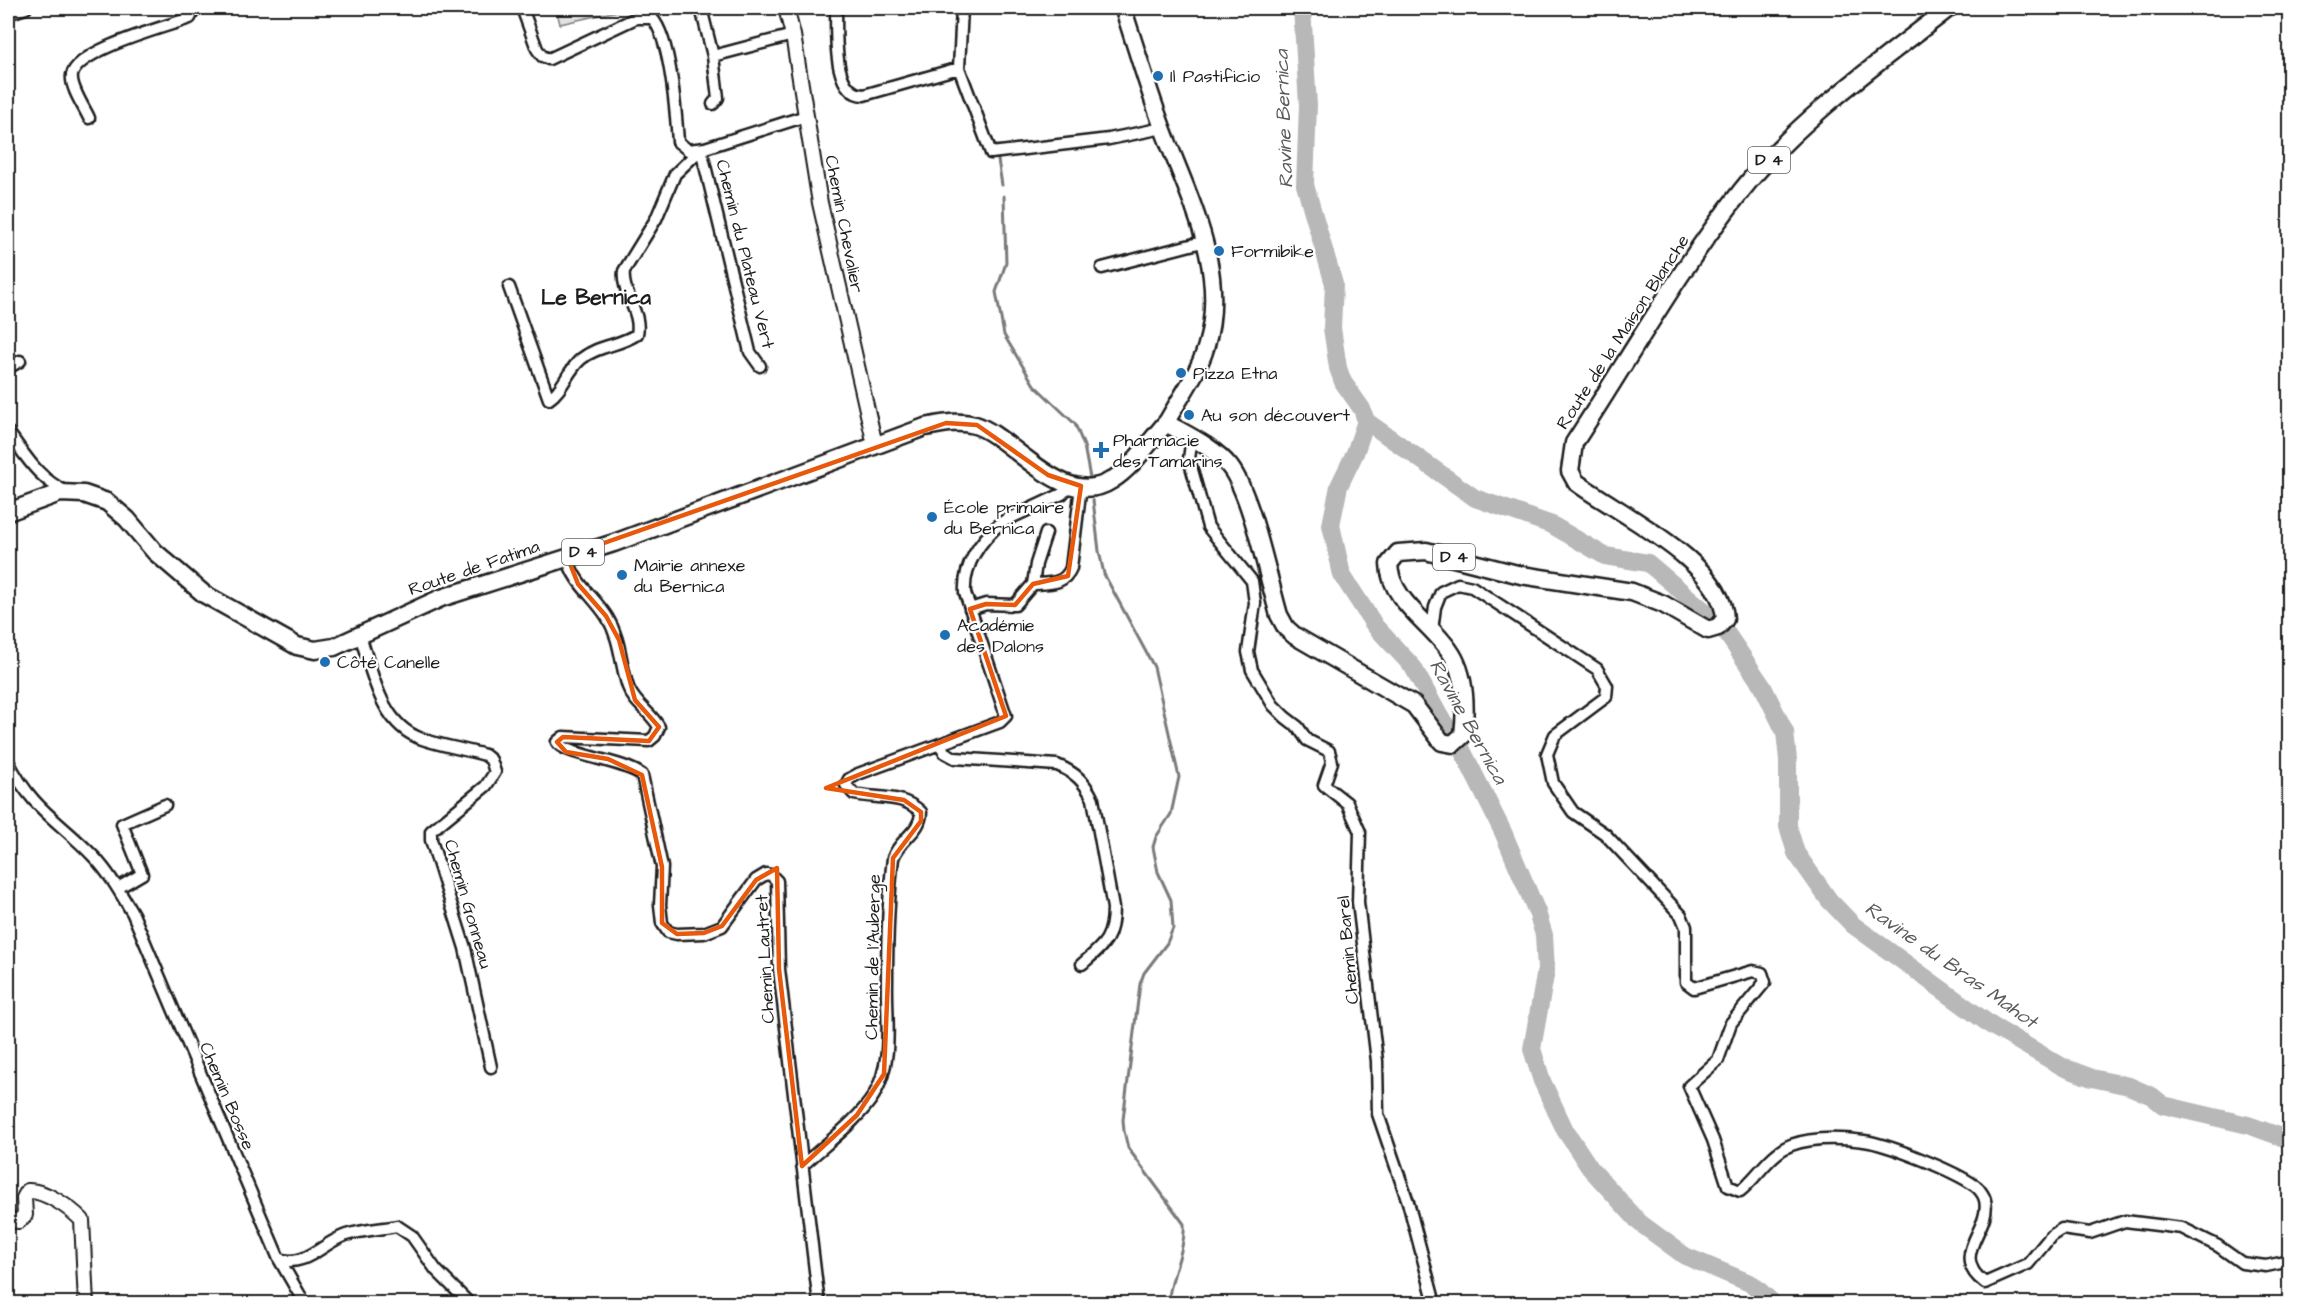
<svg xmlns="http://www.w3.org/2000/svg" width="2297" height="1311" font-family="'Architects Daughter',sans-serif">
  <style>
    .green { fill: #e2e2e2; stroke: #7f7f7f; stroke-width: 1.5 }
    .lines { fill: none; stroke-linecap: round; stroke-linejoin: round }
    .stream { stroke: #7a7a7a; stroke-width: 3 }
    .river { stroke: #b8b8b8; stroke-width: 18 }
    .minor-casing { stroke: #1c1c1c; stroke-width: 15 }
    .tertiary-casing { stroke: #1c1c1c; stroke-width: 18 }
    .secondary-casing { stroke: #1c1c1c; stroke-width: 20 }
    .primary-casing { stroke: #1c1c1c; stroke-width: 21 }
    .minor { stroke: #fff; stroke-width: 10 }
    .tertiary { stroke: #fff; stroke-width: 14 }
    .secondary { stroke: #fff; stroke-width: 15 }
    .primary { stroke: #fff; stroke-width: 16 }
    .marked { fill: none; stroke: #e8590c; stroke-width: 4.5; stroke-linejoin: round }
    .poi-dot { fill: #1f6fb2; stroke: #fff; stroke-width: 2 }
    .labels { text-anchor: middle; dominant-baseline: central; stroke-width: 4.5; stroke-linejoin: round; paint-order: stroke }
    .shield { fill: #fff; stroke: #606060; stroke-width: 1.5 }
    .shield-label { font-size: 16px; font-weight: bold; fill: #1c1c1c }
    .poi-label { font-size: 18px; fill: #1c1c1c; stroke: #fff; text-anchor: start }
    .street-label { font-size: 18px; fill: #1c1c1c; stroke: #fff }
    .water-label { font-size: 20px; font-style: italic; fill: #5a5a5a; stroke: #fff }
    .quarter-label { font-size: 21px; font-weight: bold; fill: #1c1c1c; stroke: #fff }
  </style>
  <rect width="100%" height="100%" fill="#fff"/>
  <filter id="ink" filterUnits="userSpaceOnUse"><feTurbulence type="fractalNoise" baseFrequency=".0167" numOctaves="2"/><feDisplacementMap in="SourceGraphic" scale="12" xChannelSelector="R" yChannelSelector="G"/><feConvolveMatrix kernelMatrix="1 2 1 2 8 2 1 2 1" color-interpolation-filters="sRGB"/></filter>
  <g filter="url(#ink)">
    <!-- green -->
    <path class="green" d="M 556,8 L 631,8 L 560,24 Z"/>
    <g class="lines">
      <!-- stream -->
      <path class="stream" d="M 955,42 L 956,8
        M 989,135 L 996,146
        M 998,160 L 1002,185
        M 1004,196 L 1006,263 L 996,292 L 1004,335 L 1034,385 L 1075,424 L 1084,446 L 1090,478
        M 1093,500 L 1099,551 L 1104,574 L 1154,667 L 1179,777 L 1171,814 L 1156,837 L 1153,847 L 1158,872 L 1171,900 L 1173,928 L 1167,943 L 1144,973 L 1140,984 L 1123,1120 L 1124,1131 L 1128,1148 L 1184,1224 C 1186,1250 1170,1276 1168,1304"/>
      <!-- river -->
      <path class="river" d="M 1302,8 L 1308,105 L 1305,185 L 1334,284 L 1332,328 L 1338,368 L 1343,382 L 1362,409 L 1366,421 L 1355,453 L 1339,486 L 1331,525 L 1342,575 L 1375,626 L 1413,667 L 1440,717 L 1458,742 L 1503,832 L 1537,912 L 1544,935 L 1546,970 L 1532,1049 L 1542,1081 L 1565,1130 L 1590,1168 L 1640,1223 L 1685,1256 L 1752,1284 L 1774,1304
        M 1366,421 L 1475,498 L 1552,525 L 1605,556 L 1648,563 L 1721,625 L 1763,687 L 1785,732 L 1788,760 L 1788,826 L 1796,853 L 1829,900 L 1853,925 L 1992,1026 L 2063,1067 L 2092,1078 L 2129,1086 L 2152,1096 L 2163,1105 L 2248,1125 L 2290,1140"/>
      <!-- minor casing -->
      <g class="minor-casing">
        <path id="minor" d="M 522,8 L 537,49 L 542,56 L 549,59 L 636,18 L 652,18 C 671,39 676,113 678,142 L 688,150 L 705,148 L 806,116
          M 701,8 L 713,56 L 793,35
          M 836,8 C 837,32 831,94 864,95 L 959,68
          M 962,8 L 959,68 L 991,153 L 1109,139 L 1163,128
          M 8,14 L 26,8
          M 713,104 L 718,98 L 713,56
          M 89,118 C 84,107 70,87 72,75 C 78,49 166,27 190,18 L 195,8
          M 701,149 L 750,352 L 760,366
          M 1102,268 L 1206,241
          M 509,287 L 549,399 C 562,391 568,370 581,359 C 598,345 620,346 637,334 C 642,312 621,293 624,271 L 656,219 L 675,174 L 701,149
          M 8,368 L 20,361
          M 8,432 C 26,456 38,479 67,492
          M 1192,437 L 1189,459 L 1208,527 L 1252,581 L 1255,603 L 1248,652 L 1252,670 L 1273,705 L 1285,717 L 1298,727 L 1307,740 L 1329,751 L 1332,762 L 1324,785 L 1347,803 L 1360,832 L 1358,902 L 1377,1061 L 1378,1114 L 1408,1202 L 1435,1304
          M 567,556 C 573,583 593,595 607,617 C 621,640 620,663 628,687 C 634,704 651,712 659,727 L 655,736 L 649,741 L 563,737 L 557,742 C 563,755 623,760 642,775 L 662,867 L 660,905 L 662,923 L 668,932 L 677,934 L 704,933 L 722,926 L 756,880 L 766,874 L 771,875 L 777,881 L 779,969 L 819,1304
          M 1033,584 C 1049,583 1064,585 1071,568 L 1081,486
          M 970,609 L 986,604 L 1015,605 L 1033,584 L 1036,564 L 1046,533
          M 1432,630 L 1435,607 L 1441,592 L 1458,584 L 1472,587 L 1597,669 L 1607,686 L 1606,697 L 1555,735 L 1547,754 L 1553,783 L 1573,812 L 1605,834 L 1681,915 L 1686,927 L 1686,982 L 1694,988 L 1753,971 L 1762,973 L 1765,982 L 1731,1023 L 1718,1060 L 1689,1086 L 1713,1140 L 1728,1186 L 1740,1191 C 1757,1178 1770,1153 1791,1145 C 1813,1137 1841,1138 1864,1141 C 1888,1144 1954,1171 1974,1185 C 1978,1187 1984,1195 1985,1200 C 1992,1230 1947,1255 1985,1283 L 2028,1264 L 2051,1236 L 2062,1229 L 2090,1233 L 2125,1221 L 2182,1228 L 2218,1246 L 2242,1263 L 2266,1266 L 2290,1261
          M 360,635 C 372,671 380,725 422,739 C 442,746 464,749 485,755 L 491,760 L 495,772 L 486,786 L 431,831 L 431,840 L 465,948 L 491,1067
          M 941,744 L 944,752 L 955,758 L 1057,765 C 1076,773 1084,781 1093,799 L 1113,908 C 1113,939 1104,945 1082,964
          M 8,761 C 33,811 59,820 94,857 C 110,874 121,894 133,914 L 279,1259 C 306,1268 322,1243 346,1235 C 362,1230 381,1229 397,1226 L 412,1236 L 436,1270 L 470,1304
          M 118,888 L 142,874 L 122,824 L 165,805
          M 802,1166 C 823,1146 859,1120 874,1095 C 894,1060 886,1021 887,982 C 887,941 888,899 893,858 C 900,838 921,832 921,812 C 903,794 878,799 854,794 L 846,785 L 849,779 L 858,774 L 1000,722 L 1006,716 L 965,593 C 963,564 981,540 1002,522 L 1062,494 L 1071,484
          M 279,1259 L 305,1304"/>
      </g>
      <!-- tertiary casing -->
      <g class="tertiary-casing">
        <path id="tertiary" d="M 786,8 L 793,35 L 820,203 L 875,445
          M 8,1220 L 19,1221 L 25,1215 L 24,1198 L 28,1191 C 45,1190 70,1208 82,1220 L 86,1304"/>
      </g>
      <!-- secondary casing -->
      <g class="secondary-casing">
        <path id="secondary" d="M 1123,8 C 1136,48 1148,89 1163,129 C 1189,199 1229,270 1206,347 C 1198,374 1179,399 1166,423"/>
      </g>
      <!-- primary casing -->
      <g class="primary-casing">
        <path id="primary" d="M 8,512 L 60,493 L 84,494 L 107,502 L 127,519 L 155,552 L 204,594 L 297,646 L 315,650 L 334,647 L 441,598 L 614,543 L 925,427 C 942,424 959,420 975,425 C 1012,436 1064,512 1112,480 C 1133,467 1149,442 1166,423 C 1187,435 1214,447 1230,467 C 1252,496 1268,578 1279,615 L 1286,628 L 1295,636 L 1414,705 L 1442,742 L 1453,744 L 1463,735 C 1466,710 1466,681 1454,658 C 1437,626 1390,603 1389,564 L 1398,553 L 1426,551 L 1521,575 L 1632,592 L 1663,604 L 1708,630 L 1718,627 L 1725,619 C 1723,562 1617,513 1576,482 L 1570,471 L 1574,443 C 1629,359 1679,269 1742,190 C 1795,122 1881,61 1949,8"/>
      </g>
      <!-- minor -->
      <use href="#minor" class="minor"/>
      <!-- tertiary -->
      <use href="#tertiary" class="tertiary"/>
      <!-- secondary -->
      <use href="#secondary" class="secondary"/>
      <!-- primary -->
      <use href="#primary" class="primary"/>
    </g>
  </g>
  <!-- marked area -->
  <path class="marked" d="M 946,423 L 977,425 L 1048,475 L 1081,486 L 1068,576 L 1033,584 L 1015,605 L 986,604 L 970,609 L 1006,716 L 826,788 L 904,800 L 921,812 L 921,821 L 893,858 L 884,1074 L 857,1115 L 802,1166 L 779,969 L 777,868 L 756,880 L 722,926 L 704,933 L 677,934 L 662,923 L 662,867 L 642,775 L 608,759 L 566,752 L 557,742 L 563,737 L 649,741 L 659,727 L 635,700 L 619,640 L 606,616 L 578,584 L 567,556 Z"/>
  <!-- markers -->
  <g class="poi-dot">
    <circle cx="1158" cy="76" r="6"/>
    <circle cx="1219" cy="251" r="6"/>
    <circle cx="1181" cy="373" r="6"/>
    <circle cx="1189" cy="415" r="6"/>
    <path d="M1098 441h6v6h6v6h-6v6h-6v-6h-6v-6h6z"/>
    <circle cx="932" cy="517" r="6"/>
    <circle cx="622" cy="575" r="6"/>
    <circle cx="945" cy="635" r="6"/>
    <circle cx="325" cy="662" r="6"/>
  </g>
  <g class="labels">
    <!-- shield labels -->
    <g class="shield">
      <rect x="1748" y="147" width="42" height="26" rx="4.5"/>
      <rect x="562" y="539" width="42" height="26" rx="4.5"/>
      <rect x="1433" y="544" width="42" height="26" rx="4.5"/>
    </g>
    <g class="shield-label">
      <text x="1769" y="160">D 4</text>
      <text x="583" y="552">D 4</text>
      <text x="1454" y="557">D 4</text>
    </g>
    <!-- poi labels -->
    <g class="poi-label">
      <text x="1170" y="76">Il Pastificio</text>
      <text x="1231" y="251">Formibike</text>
      <text x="1193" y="373">Pizza Etna</text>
      <text x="1201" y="415">Au son découvert</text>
      <text x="1113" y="440">Pharmacie<tspan x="1113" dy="21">des Tamarins</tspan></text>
      <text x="944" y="507">École primaire<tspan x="944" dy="21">du Bernica</tspan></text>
      <text x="634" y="565">Mairie annexe<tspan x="634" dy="21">du Bernica</tspan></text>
      <text x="957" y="625">Académie<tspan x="957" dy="21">des Dalons</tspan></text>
      <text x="337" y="662">Côté Canelle</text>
    </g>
    <!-- street labels -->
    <g class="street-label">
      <text transform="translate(844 224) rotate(79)">Chemin Chevalier</text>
      <text transform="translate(745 254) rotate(76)">Chemin du Plateau Vert</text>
      <text transform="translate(1623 332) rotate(-57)">Route de la Maison Blanche</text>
      <text transform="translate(474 568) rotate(-19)">Route de Fatima</text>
      <text transform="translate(468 904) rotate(74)">Chemin Gonneau</text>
      <text transform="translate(1348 950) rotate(-95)">Chemin Barel</text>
      <text transform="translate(873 957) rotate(-89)">Chemin de l'Auberge</text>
      <text transform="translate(765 959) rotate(-93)">Chemin Lautret</text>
      <text transform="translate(227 1096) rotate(67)">Chemin Bosse</text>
    </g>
    <!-- water labels -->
    <g class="water-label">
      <text transform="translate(1284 119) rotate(-92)">Ravine Bernica</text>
      <text transform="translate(1468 722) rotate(61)">Ravine Bernica</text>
      <text transform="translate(1951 965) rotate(35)">Ravine du Bras Mahot</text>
    </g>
    <!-- quarter labels -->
    <g class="quarter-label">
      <text x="596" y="297">Le Bernica</text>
    </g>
  </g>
  <!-- margin -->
  <rect width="2297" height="1311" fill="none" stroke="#fff" stroke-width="30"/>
  <rect x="15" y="15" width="2267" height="1281" fill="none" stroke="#1c1c1c" stroke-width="2" filter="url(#ink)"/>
</svg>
